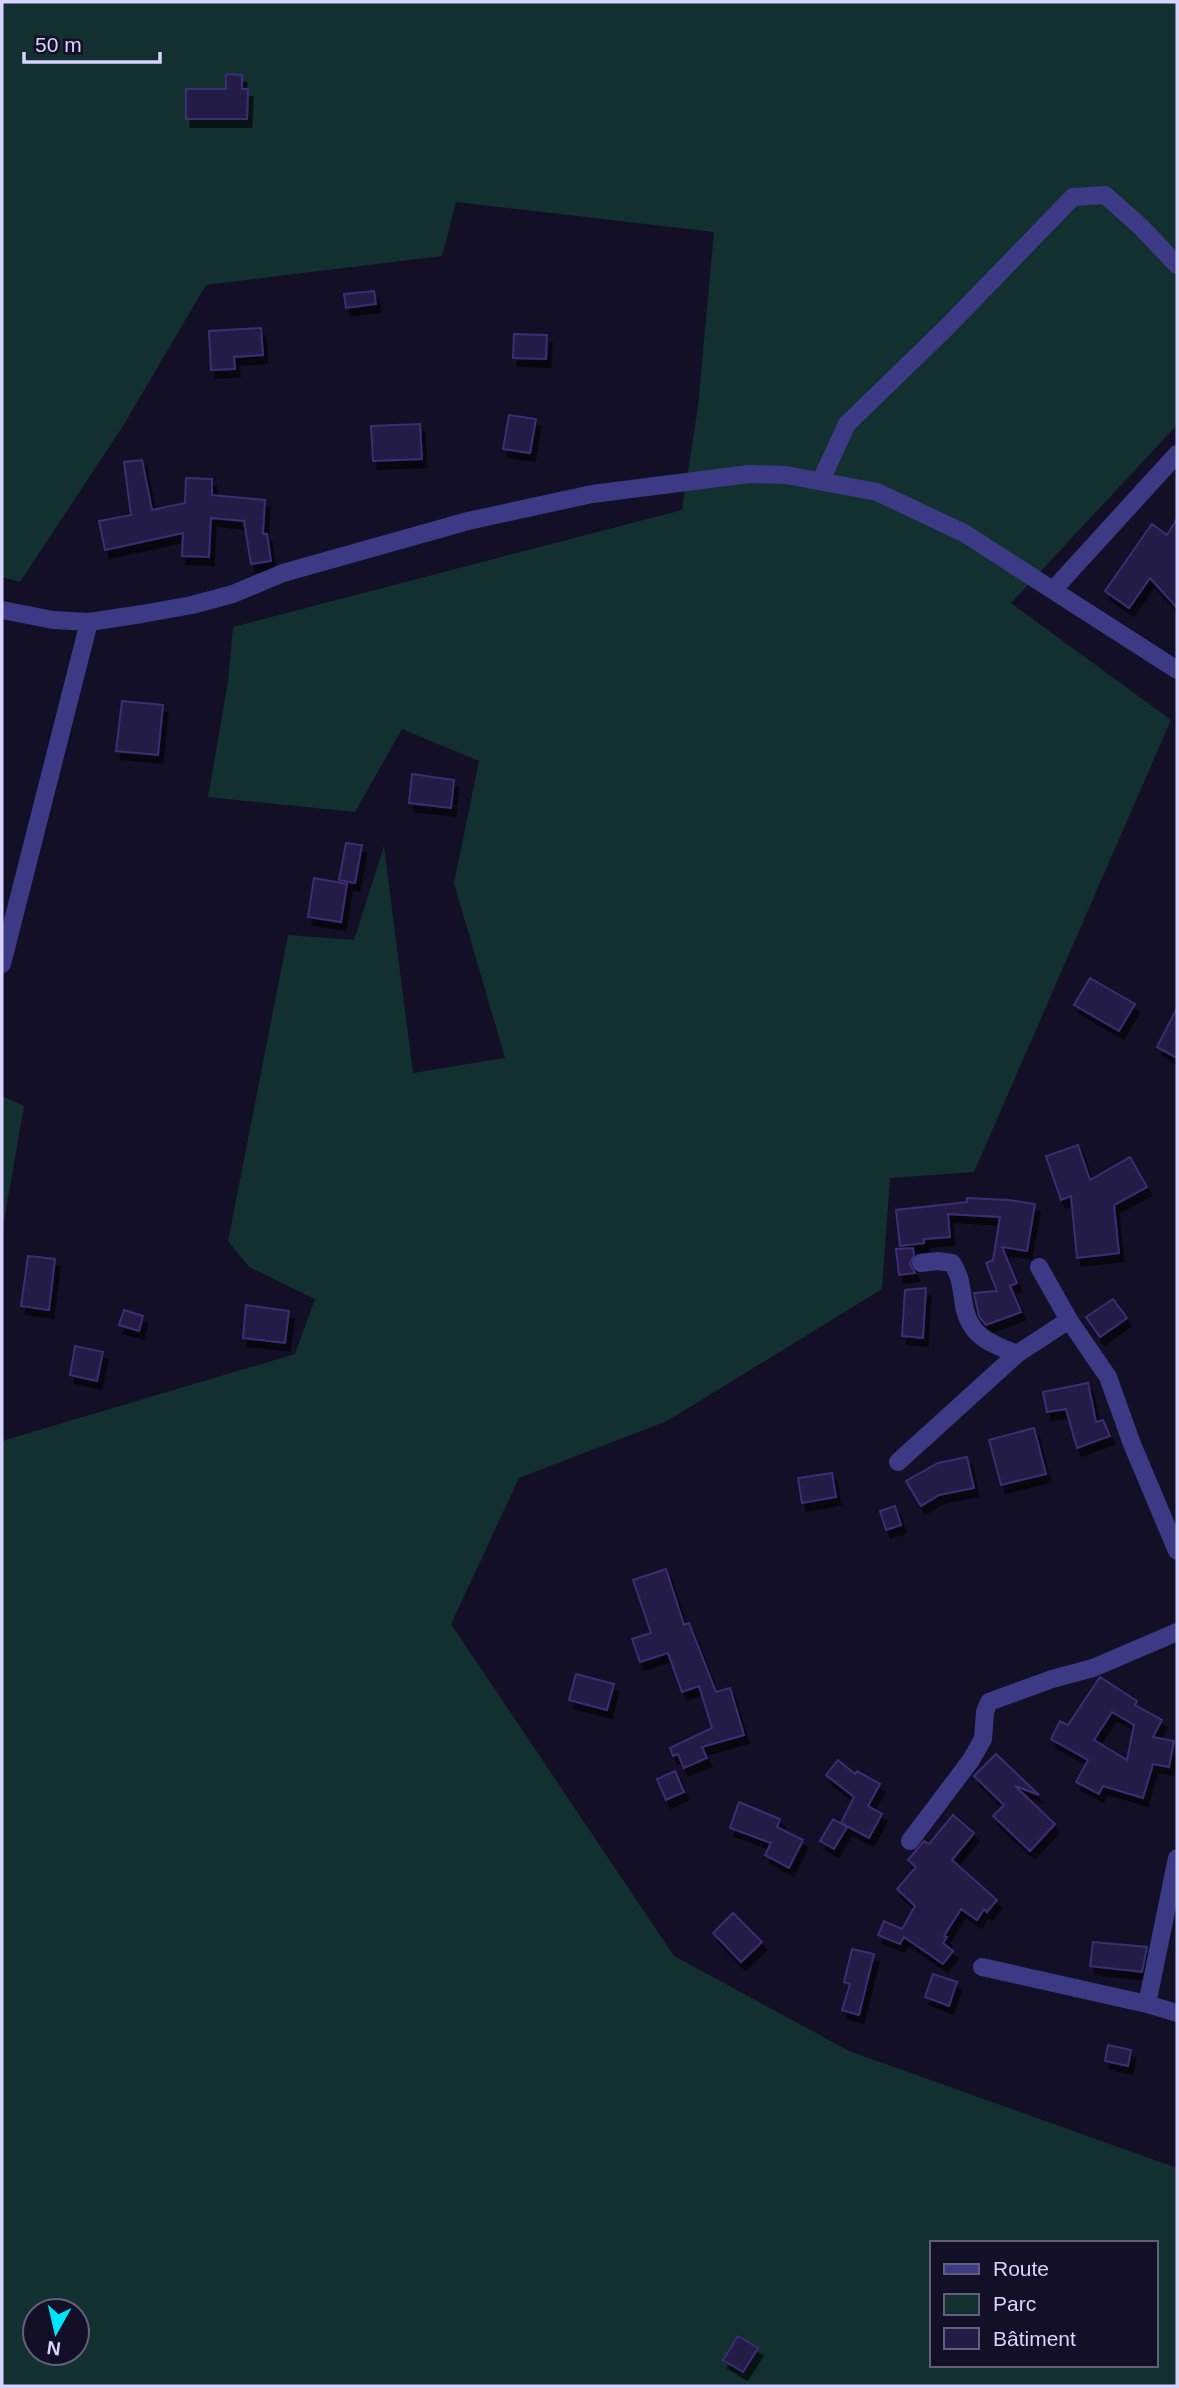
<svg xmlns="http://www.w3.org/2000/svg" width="1179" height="2388" font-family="Helvetica,sans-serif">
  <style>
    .green { fill: #12302f; fill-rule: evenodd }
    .building { fill: #241b47; stroke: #3b2d73; stroke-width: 2; fill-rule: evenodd; filter: url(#shadow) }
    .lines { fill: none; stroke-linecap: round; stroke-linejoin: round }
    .minor { stroke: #3d3a85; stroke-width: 18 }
  </style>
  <defs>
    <filter id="shadow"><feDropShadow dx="4.5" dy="8" stdDeviation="0" flood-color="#0009"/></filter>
  </defs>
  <rect width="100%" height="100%" fill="#130f26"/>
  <!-- green -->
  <path class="green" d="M 2,2 L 1177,2 L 1177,425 L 1011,603 L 1171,720 L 974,1172 L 890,1178 L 882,1289 L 667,1421 L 519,1478 L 451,1624 L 674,1956 L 849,2051 L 1177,2168 L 1177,2386 L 2,2386 L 2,1441 L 295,1354 L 315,1299 L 249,1267 L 228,1241 L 288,935 L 354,940 L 384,846 L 413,1073 L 505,1058 L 454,883 L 479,761 L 402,729 L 355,812 L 208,797 L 228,682 L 233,627 L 682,510 L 698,406 L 714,232 L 456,202 L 442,256 L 206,285 L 123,426 L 20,582 L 2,577 ZM 932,2243 L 1156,2243 L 1156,2365 L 932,2365 ZM 35,2311 L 77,2311 L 77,2353 L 35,2353 Z
    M 2,1096 L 24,1106 L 2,1232 Z"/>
  <!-- building -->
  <path class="building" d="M 226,74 L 242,75 L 242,89 L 248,89 L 247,119 L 186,119 L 186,89 L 226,89 Z
    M 374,291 L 376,304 L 346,308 L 344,294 Z
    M 261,328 L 263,355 L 234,357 L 235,369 L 211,370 L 209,331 Z
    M 514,334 L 547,335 L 546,359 L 513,358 Z
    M 509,415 L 536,419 L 530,453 L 503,449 Z
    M 420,424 L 422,459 L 373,461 L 371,426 Z
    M 142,460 L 152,510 L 185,503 L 186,478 L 212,479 L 212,495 L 265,500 L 263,534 L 267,534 L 271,561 L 251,564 L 244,521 L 211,518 L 209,557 L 182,556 L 183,533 L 105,550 L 99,521 L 131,515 L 124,462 Z
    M 1177,519 L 1177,608 L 1150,578 L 1129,608 L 1105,591 L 1152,524 L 1167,535 Z
    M 122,701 L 163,705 L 158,755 L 116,751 Z
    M 412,774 L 454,780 L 451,808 L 409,803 Z
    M 346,843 L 362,845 L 355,883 L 339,880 Z
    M 314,878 L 347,884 L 341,922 L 308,917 Z
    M 1090,978 L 1135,1004 L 1119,1031 L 1074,1005 Z
    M 1177,1008 L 1177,1058 L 1157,1047 Z
    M 1078,1145 L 1090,1180 L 1130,1157 L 1147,1187 L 1114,1205 L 1119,1253 L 1077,1258 L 1071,1196 L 1061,1200 L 1046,1156 Z
    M 967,1198 L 1008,1200 L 1035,1204 L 1027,1251 L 1002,1247 L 1017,1283 L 1010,1286 L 1021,1312 L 986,1325 L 979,1316 L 974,1293 L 997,1291 L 986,1263 L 993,1260 L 1000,1217 L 948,1214 L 950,1237 L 924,1239 L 924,1243 L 900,1246 L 896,1210 L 967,1202 Z
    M 913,1248 L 914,1255 L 910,1264 L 915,1273 L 899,1275 L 896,1249 Z
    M 28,1256 L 55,1259 L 49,1310 L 21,1306 Z
    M 926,1288 L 923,1338 L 902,1336 L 905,1290 Z
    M 1113,1299 L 1127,1318 L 1100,1337 L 1086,1317 Z
    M 246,1305 L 289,1311 L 285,1343 L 243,1338 Z
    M 124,1310 L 143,1316 L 139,1331 L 119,1325 Z
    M 75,1346 L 103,1352 L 97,1381 L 70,1375 Z
    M 1088,1383 L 1096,1422 L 1103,1420 L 1110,1436 L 1077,1448 L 1066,1409 L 1047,1412 L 1043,1392 Z
    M 1034,1428 L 1046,1474 L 1001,1485 L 989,1440 Z
    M 967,1457 L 974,1488 L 939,1495 L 921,1506 L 906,1481 L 938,1463 Z
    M 832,1473 L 836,1497 L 802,1503 L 798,1478 Z
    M 895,1506 L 901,1525 L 886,1530 L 880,1511 Z
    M 666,1569 L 684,1625 L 689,1623 L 716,1692 L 730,1688 L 744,1735 L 702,1747 L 707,1758 L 684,1768 L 678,1754 L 673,1756 L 670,1748 L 712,1728 L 699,1686 L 682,1692 L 668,1653 L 640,1662 L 632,1639 L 651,1633 L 633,1580 Z
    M 576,1674 L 614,1684 L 607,1710 L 569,1700 Z
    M 1100,1677 L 1137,1701 L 1135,1705 L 1162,1720 L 1153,1737 L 1174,1741 L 1169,1767 L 1153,1764 L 1143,1798 L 1103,1786 L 1099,1794 L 1076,1782 L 1088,1760 L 1051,1739 L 1060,1721 L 1068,1725 ZM 1112,1712 L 1134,1725 L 1127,1760 L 1094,1740 Z
    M 996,1754 L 1039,1795 L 1015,1786 L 1055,1824 L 1030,1851 L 993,1816 L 1004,1805 L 974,1776 Z
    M 838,1760 L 855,1774 L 857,1771 L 880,1784 L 868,1806 L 882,1814 L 869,1838 L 841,1823 L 854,1797 L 826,1775 Z
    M 675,1771 L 684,1792 L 666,1800 L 657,1779 Z
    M 739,1802 L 780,1819 L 777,1827 L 803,1840 L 789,1868 L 765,1855 L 771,1843 L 730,1828 Z
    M 953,1815 L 974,1833 L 952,1860 L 997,1900 L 987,1912 L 984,1909 L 977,1920 L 961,1909 L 944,1936 L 947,1937 L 943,1943 L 953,1951 L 943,1964 L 904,1937 L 900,1944 L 878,1935 L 884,1921 L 902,1929 L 915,1906 L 897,1889 L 916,1867 L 908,1860 L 924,1841 L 929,1844 Z
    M 833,1819 L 847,1827 L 834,1849 L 820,1841 Z
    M 733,1913 L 762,1942 L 741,1962 L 713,1933 Z
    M 1093,1942 L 1147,1947 L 1142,1972 L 1090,1966 Z
    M 852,1949 L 874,1954 L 859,2015 L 842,2010 L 850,1984 L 844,1982 Z
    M 933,1974 L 957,1982 L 949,2006 L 925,1997 Z
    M 1108,2045 L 1131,2050 L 1128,2066 L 1105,2061 Z
    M 738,2336 L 758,2348 L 743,2372 L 723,2360 Z"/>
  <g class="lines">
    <!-- minor -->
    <path class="minor" d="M 821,480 L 847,424 L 947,327 L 1073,197 L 1105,195 L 1140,226 L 1177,265
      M 1054,589 L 1177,454
      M 2,610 L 53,620 L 89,622 L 142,614 L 192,605 L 233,594 L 283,573 L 468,521 L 592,494 L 749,474 L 786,475 L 877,492 L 964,533 L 1177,670
      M 2,964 L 89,622
      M 921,1263 L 938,1261 L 952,1263 C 960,1275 961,1285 963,1299 C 967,1335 987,1342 1017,1354
      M 1039,1267 L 1069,1320 L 1108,1377 L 1132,1444 L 1177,1551
      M 898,1462 L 1017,1354 L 1069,1320
      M 910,1841 L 971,1760 L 983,1739 L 985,1712 L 989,1702 L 1052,1679 L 1093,1668 L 1177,1632
      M 982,1967 L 1147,2004 L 1177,2013
      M 1147,2004 L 1177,1858"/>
  </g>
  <!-- border -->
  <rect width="1179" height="2388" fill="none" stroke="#d9d4ff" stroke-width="7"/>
  <!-- legend -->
  <rect x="930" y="2241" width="228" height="126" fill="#130f26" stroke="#625e7d" stroke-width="2"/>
  <rect x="944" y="2264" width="35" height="10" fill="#3d3a85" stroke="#625e7d" stroke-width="2"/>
  <text x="993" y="2276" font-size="21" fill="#d9d4ff">Route</text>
  <rect x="944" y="2294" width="35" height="21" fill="#12302f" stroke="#625e7d" stroke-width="2"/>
  <text x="993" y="2311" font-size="21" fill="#d9d4ff">Parc</text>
  <rect x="944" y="2328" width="35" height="21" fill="#241b47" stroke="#625e7d" stroke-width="2"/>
  <text x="993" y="2346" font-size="21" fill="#d9d4ff">Bâtiment</text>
  <!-- north arrow -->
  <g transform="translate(56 2332) rotate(188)"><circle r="33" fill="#130f26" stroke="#625e7d" stroke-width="2"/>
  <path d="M0-5L12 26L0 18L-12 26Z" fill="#00e5ff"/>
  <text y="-10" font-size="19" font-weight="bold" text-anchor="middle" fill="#d9d4ff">N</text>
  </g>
  <!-- scale -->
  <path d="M24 52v10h136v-10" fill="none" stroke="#d9d4ff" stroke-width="3.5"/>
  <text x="35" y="52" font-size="21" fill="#d9d4ff" stroke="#130f26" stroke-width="5" paint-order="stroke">50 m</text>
</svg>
